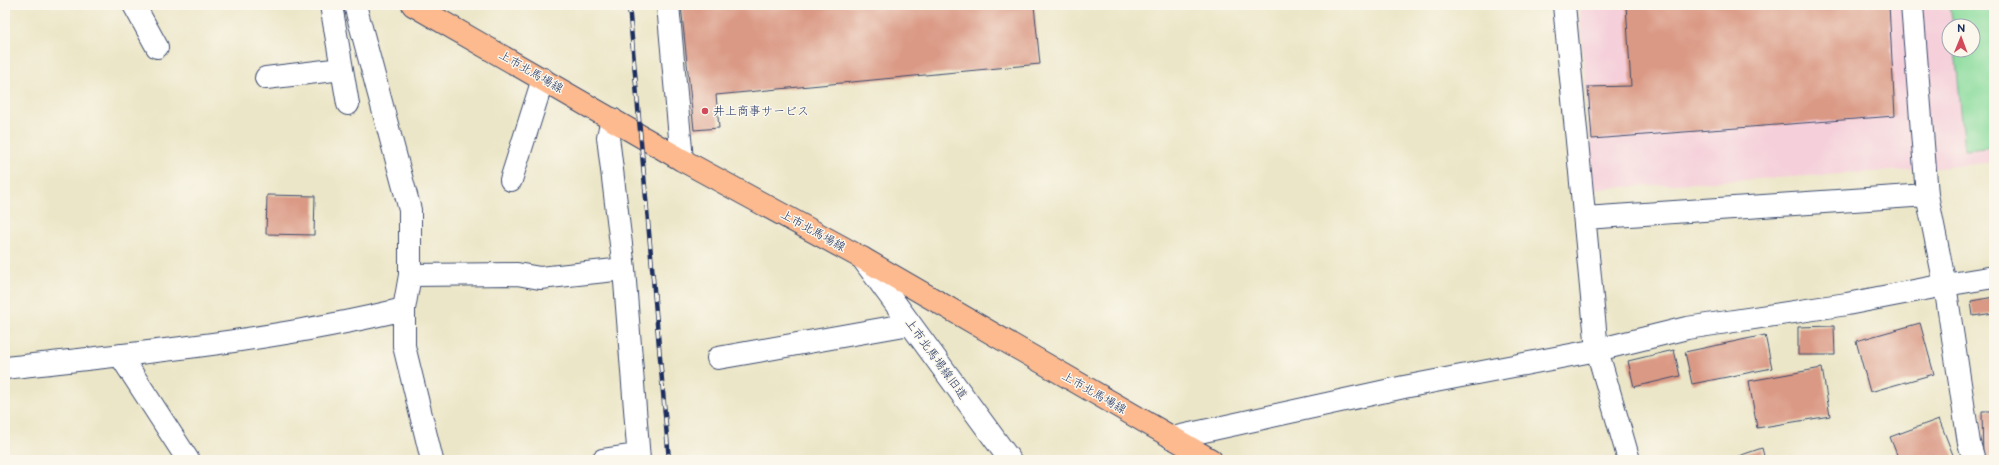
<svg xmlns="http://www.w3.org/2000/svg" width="1999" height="465" font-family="'Balsamiq Sans','Klee One',sans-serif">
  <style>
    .built { fill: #f5cfda; fill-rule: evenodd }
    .garden { fill: #8adc9d; stroke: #52867e }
    .building { fill: #da9984 }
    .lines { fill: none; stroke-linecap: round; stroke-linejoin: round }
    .minor-casing { stroke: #3a4a6e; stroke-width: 24 }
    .major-casing { stroke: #3a4a6e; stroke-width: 24 }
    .minor { stroke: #fff; stroke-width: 22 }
    .major { stroke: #fcba8e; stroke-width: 22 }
    .rail-casing { stroke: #1b2f5e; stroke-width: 4.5 }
    .rail { stroke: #fbf7ec; stroke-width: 3; stroke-dasharray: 9; stroke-linecap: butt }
    .poi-dot { fill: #d1495b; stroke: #fbf7ec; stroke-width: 1.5 }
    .labels { text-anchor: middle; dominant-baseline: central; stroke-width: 3; stroke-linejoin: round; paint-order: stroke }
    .street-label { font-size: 12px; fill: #1b2f5e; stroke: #fbf7ec }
    .poi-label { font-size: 12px; fill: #1b2f5e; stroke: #fbf7ec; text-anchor: start }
  </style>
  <rect width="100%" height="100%" fill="#fbf7ec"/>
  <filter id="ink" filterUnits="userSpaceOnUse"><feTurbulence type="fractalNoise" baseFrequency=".025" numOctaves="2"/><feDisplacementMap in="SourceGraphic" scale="8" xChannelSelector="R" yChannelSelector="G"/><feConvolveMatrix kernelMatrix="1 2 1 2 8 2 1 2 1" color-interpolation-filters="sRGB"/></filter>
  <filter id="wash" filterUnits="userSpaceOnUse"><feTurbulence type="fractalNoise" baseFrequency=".012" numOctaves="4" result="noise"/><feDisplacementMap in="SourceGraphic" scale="16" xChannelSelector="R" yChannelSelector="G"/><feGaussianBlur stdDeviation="0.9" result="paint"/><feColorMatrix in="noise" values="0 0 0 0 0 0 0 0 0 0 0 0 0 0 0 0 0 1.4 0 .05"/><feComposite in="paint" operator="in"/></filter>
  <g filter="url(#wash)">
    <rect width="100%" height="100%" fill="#ece6c8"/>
    <!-- built -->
    <path class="built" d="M 1579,5 L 1994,5 L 1994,162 L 1938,168 L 1594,189 ZM 1949,26 L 1973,26 L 1973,50 L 1949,50 Z"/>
    <!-- garden -->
    <path class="garden" d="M 1950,5 L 1994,5 L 1994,147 L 1965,150 L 1955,50 L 1973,50 L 1973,26 L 1953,26 Z"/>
    <g id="blocks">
      <!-- building -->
      <path class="building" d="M 681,5 L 1034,5 L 1040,64 L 716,95 L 719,128 L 694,130 Z
        M 1626,5 L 1889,5 L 1895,116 L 1592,139 L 1588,87 L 1631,86 Z
        M 267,195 L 315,196 L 314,235 L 266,234 Z
        M 1994,297 L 1994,313 L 1973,316 L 1971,301 Z
        M 1920,323 L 1934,374 L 1870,392 L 1856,341 Z
        M 1834,326 L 1835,355 L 1798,355 L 1798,327 Z
        M 1765,335 L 1772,368 L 1692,384 L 1685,352 Z
        M 1674,350 L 1680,376 L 1634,387 L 1628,361 Z
        M 1822,368 L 1830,416 L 1757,428 L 1749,381 Z
        M 1982,411 L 1994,411 L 1994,460 L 1983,460 Z
        M 1939,419 L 1955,460 L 1899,460 L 1890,437 Z
        M 1762,448 L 1765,460 L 1727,460 Z"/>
    </g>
  </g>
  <g filter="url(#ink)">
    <use href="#blocks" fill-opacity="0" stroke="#3a4a6e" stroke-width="1"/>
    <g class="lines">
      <!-- minor casing -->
      <g class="minor-casing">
        <path id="minor" d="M 134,5 L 157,47
          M 331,5 L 348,104
          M 668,5 L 682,160
          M 1564,5 L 1597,350 L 1629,460
          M 1912,5 L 1927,195
          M 266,78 L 342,69
          M 511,180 L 543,79
          M 1585,218 L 1927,195 L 1945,285 L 1994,277
          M 862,258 L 1010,460
          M 624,269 L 639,460
          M 410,275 L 517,274 L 540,278 L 624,269 L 608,137 L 612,119
          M 404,309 L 404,346 L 432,460
          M 120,355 L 188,460
          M 718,358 L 910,324
          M 5,368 C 139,353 273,341 404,309 L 410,275 L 410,210 L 355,5
          M 1172,438 L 1404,387 L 1597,350 L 1687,328 L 1847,304 L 1945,285 L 1969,443 L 1974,460
          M 603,460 L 638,455"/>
      </g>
      <!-- major casing -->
      <g class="major-casing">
        <path id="major" d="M 413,5 L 682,160 L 862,258 L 1211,460"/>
      </g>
      <!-- minor -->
      <use href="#minor" class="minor"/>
      <!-- major -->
      <use href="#major" class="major"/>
      <!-- rail casing -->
      <g class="rail-casing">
        <path id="rail" d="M 629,5 L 669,460"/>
      </g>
      <!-- rail -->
      <use href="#rail" class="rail"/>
    </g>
  </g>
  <!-- markers -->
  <circle class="poi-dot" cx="705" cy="111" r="4"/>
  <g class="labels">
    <!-- street labels -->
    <g class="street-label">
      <text transform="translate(531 72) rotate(30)">上市北馬場線</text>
      <text transform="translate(813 231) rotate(29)">上市北馬場線</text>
      <text transform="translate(936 359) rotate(54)">上市北馬場線旧道</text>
      <text transform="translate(1094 393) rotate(30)">上市北馬場線</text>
    </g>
    <!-- poi labels -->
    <g class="poi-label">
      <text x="713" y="111">井上商事サービス</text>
    </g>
  </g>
  <!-- margin -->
  <rect width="1999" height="465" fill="none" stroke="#fbf7ec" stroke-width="20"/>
  <!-- north arrow -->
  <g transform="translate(1961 38) rotate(1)"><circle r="19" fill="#fbf7ec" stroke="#a1a7b3"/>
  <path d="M0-3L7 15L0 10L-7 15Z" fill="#d1495b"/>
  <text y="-6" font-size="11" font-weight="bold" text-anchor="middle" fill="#1b2f5e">N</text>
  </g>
</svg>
